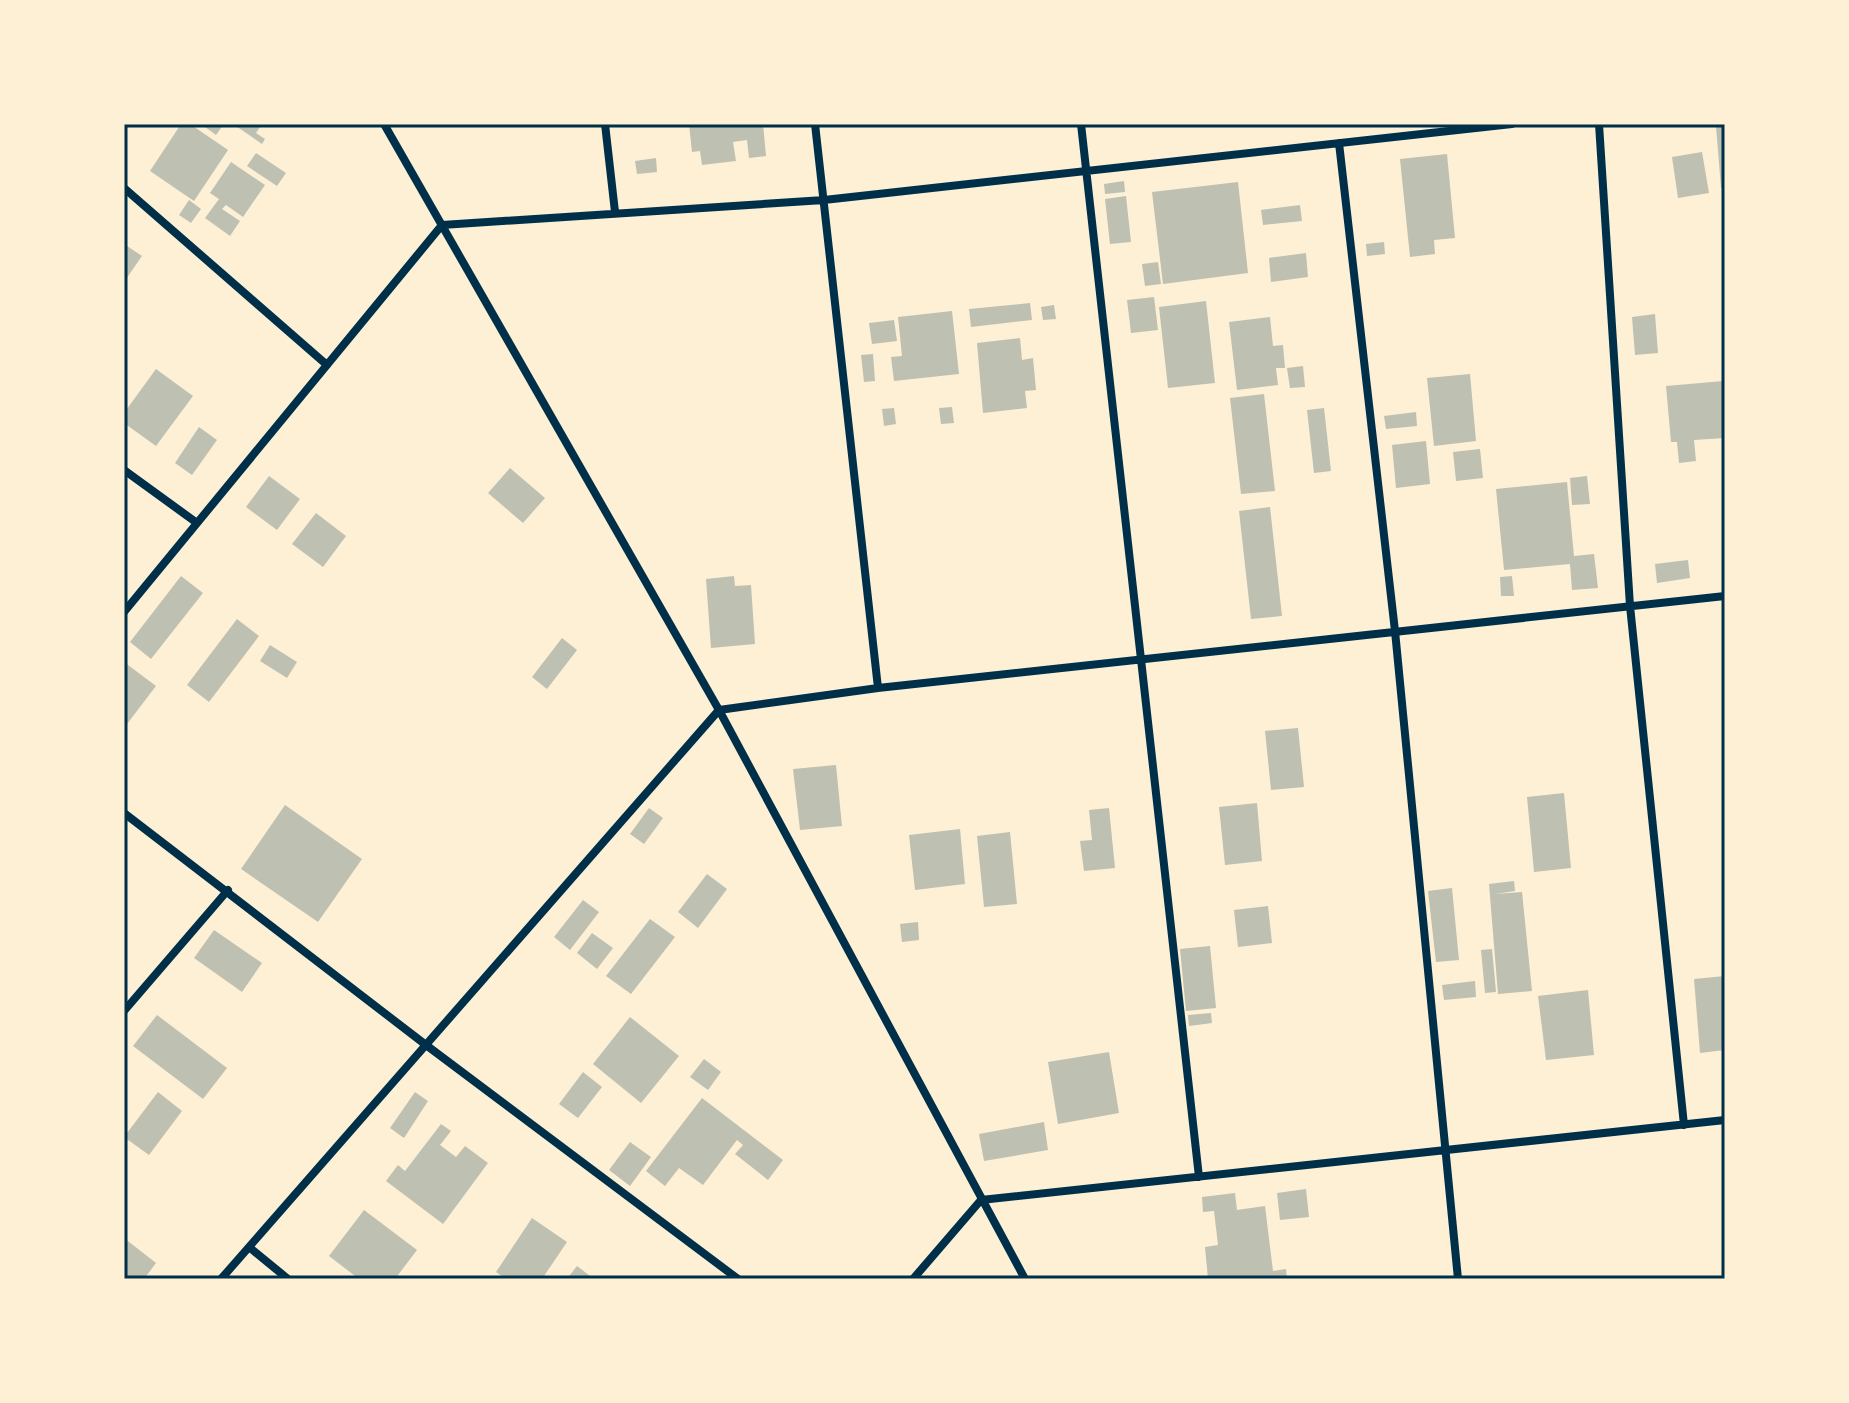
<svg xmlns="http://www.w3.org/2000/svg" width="1849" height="1403" font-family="Helvetica,sans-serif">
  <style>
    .building { fill: #bec0b2 }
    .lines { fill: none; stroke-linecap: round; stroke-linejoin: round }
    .minor { stroke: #003049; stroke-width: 8 }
    .neatline { fill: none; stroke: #003049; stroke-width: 3 }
  </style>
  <rect width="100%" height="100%" fill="#fdf0d5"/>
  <!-- building -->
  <path class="building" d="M 181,124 L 190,124 L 228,150 L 194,201 L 150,171 Z
    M 201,124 L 224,124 L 216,135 Z
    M 233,124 L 262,124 L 256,133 L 265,139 L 262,144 Z
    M 689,124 L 763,124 L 766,156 L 749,158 L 747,140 L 733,142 L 736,161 L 702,165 L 700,151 L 692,152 Z
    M 1725,125 L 1725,188 L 1721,188 L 1716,126 Z
    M 1702,152 L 1709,193 L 1678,198 L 1672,157 Z
    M 256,153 L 286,173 L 277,186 L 247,166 Z
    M 1447,154 L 1455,238 L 1434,240 L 1435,254 L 1410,257 L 1400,159 Z
    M 656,158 L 657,172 L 637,174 L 635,161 Z
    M 231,162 L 265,185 L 243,217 L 226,205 L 222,209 L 240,221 L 230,236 L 205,218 L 219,199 L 210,193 Z
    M 1124,181 L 1125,192 L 1105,194 L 1104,184 Z
    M 1238,182 L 1248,273 L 1163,284 L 1152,192 Z
    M 1126,196 L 1131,242 L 1110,244 L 1105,199 Z
    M 189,200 L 201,209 L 191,223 L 179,215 Z
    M 1300,205 L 1302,221 L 1263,225 L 1261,210 Z
    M 1384,242 L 1385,254 L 1367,256 L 1366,244 Z
    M 124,244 L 142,256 L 124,282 Z
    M 1306,253 L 1308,277 L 1271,282 L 1269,258 Z
    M 1158,262 L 1161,284 L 1145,286 L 1142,264 Z
    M 1154,297 L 1158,330 L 1131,333 L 1127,300 Z
    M 1206,301 L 1215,383 L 1168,388 L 1159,307 Z
    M 1030,303 L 1032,320 L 971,327 L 969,309 Z
    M 1054,305 L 1056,319 L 1043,320 L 1041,307 Z
    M 952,311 L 959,374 L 894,381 L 891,357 L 902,356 L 898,317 Z
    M 1655,314 L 1658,353 L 1635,355 L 1632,317 Z
    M 1270,317 L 1273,346 L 1283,345 L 1285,368 L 1276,368 L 1278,385 L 1237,390 L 1229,322 Z
    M 894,320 L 897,341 L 872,344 L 869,323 Z
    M 1020,338 L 1022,360 L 1033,358 L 1036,390 L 1025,391 L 1027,408 L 983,413 L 977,343 Z
    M 873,354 L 875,381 L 864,382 L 861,355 Z
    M 1303,366 L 1305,387 L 1290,388 L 1287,368 Z
    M 156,369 L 193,396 L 156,446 L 124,423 L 124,413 Z
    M 1470,374 L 1476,441 L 1434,446 L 1427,378 Z
    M 1723,381 L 1725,438 L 1694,440 L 1696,461 L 1679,463 L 1677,442 L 1671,442 L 1666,386 Z
    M 1264,394 L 1275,491 L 1241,494 L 1230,398 Z
    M 952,407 L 954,423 L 941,424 L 939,408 Z
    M 894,408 L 896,424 L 884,426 L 882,409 Z
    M 1324,408 L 1331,471 L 1314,473 L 1307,410 Z
    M 1416,412 L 1417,426 L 1386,429 L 1384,416 Z
    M 199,427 L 217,440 L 192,475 L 175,463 Z
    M 1426,441 L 1430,484 L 1396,488 L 1392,445 Z
    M 1480,449 L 1483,478 L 1456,481 L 1453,452 Z
    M 510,468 L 545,498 L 523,523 L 488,493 Z
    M 269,476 L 300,499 L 277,530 L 246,507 Z
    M 1587,476 L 1590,504 L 1572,505 L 1570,478 Z
    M 1567,482 L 1574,556 L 1594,554 L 1598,588 L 1572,590 L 1570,564 L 1504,570 L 1496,489 Z
    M 1270,507 L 1282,616 L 1251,619 L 1239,511 Z
    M 316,513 L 346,536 L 323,567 L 292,544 Z
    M 1688,560 L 1690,578 L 1657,583 L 1655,564 Z
    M 181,576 L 203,593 L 151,659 L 130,642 Z
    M 734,576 L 735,586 L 751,585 L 755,644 L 711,648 L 706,579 Z
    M 1512,576 L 1514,596 L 1501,596 L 1500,577 Z
    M 237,619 L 259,636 L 209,702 L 187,685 Z
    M 562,638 L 577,650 L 547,689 L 532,677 Z
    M 270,645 L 297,662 L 287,678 L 260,661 Z
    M 124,662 L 156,686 L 124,728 Z
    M 1298,728 L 1304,787 L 1271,790 L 1265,731 Z
    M 836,765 L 842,826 L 800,830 L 793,769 Z
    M 1564,793 L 1571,868 L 1534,872 L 1527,797 Z
    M 1257,803 L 1262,861 L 1225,865 L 1219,807 Z
    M 285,805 L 362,859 L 318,922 L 241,869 Z
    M 649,808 L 663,818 L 644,844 L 630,834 Z
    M 1109,808 L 1115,868 L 1084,871 L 1080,841 L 1092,840 L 1089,810 Z
    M 960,829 L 965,884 L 915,890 L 909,835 Z
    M 1010,832 L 1017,904 L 984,907 L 977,836 Z
    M 707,874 L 727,889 L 698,928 L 678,912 Z
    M 1514,881 L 1515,891 L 1495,894 L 1522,892 L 1532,991 L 1498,994 L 1489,884 Z
    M 1452,888 L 1459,960 L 1436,962 L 1428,891 Z
    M 583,900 L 599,912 L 570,950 L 554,937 Z
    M 1268,906 L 1272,943 L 1238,947 L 1234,910 Z
    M 650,919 L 675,937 L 631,994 L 606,976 Z
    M 918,922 L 919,940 L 902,942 L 900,924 Z
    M 214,930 L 262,963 L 242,992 L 194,958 Z
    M 592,933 L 613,948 L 597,969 L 577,953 Z
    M 1210,946 L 1216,1008 L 1186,1011 L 1180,949 Z
    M 1492,949 L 1496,992 L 1485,993 L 1481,950 Z
    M 1725,976 L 1725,1050 L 1700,1053 L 1694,979 Z
    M 1475,981 L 1476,997 L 1444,1000 L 1442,985 Z
    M 1588,990 L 1594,1055 L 1546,1060 L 1538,996 Z
    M 1211,1013 L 1212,1023 L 1189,1026 L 1188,1015 Z
    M 157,1015 L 227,1068 L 203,1099 L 133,1046 Z
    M 630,1017 L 679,1056 L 641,1103 L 593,1064 Z
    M 1109,1052 L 1119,1113 L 1058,1124 L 1048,1062 Z
    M 704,1059 L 721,1072 L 708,1090 L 690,1077 Z
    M 583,1072 L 602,1087 L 578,1118 L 559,1104 Z
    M 158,1092 L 182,1111 L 149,1155 L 124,1137 Z
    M 415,1092 L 428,1101 L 404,1138 L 390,1128 Z
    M 702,1098 L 783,1160 L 768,1180 L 735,1154 L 743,1145 L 737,1140 L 703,1185 L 679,1168 L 665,1186 L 646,1171 Z
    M 1044,1122 L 1048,1150 L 984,1161 L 979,1134 Z
    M 441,1124 L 451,1131 L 440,1145 L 456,1157 L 465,1146 L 488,1163 L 443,1224 L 386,1181 L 398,1165 L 405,1171 Z
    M 630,1142 L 651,1157 L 630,1186 L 609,1170 Z
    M 1306,1189 L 1309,1217 L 1280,1220 L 1277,1193 Z
    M 1235,1193 L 1237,1210 L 1265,1206 L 1273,1271 L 1286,1269 L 1287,1279 L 1208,1279 L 1205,1247 L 1218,1245 L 1214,1211 L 1203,1212 L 1202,1197 Z
    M 364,1210 L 417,1250 L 395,1279 L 359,1279 L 329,1256 Z
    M 532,1218 L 567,1242 L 542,1279 L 506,1279 L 496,1272 Z
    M 124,1238 L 156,1263 L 144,1279 L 124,1279 Z
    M 577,1266 L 594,1279 L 567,1279 Z"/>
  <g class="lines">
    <!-- minor -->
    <path class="minor" d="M 384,124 L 719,710 L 1025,1279
      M 605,124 L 615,212
      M 815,124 L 878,688
      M 1081,124 L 1199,1177
      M 1599,124 L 1630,606 L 1684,1125
      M 1339,143 L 1395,631 L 1458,1279
      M 124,188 L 327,365
      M 124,470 L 197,523
      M 124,612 L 442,225 L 824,200 L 1512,124
      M 124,813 L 426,1045 L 738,1279
      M 124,1011 L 228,890
      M 249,1247 L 288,1279
      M 221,1279 L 719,710 L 878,688 L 1725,596
      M 913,1279 L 981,1200 L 1725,1120"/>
  </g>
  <!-- border -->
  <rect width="1849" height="1403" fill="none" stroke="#fdf0d5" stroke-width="252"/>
  <rect x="126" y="126" width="1597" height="1151" class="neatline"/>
</svg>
